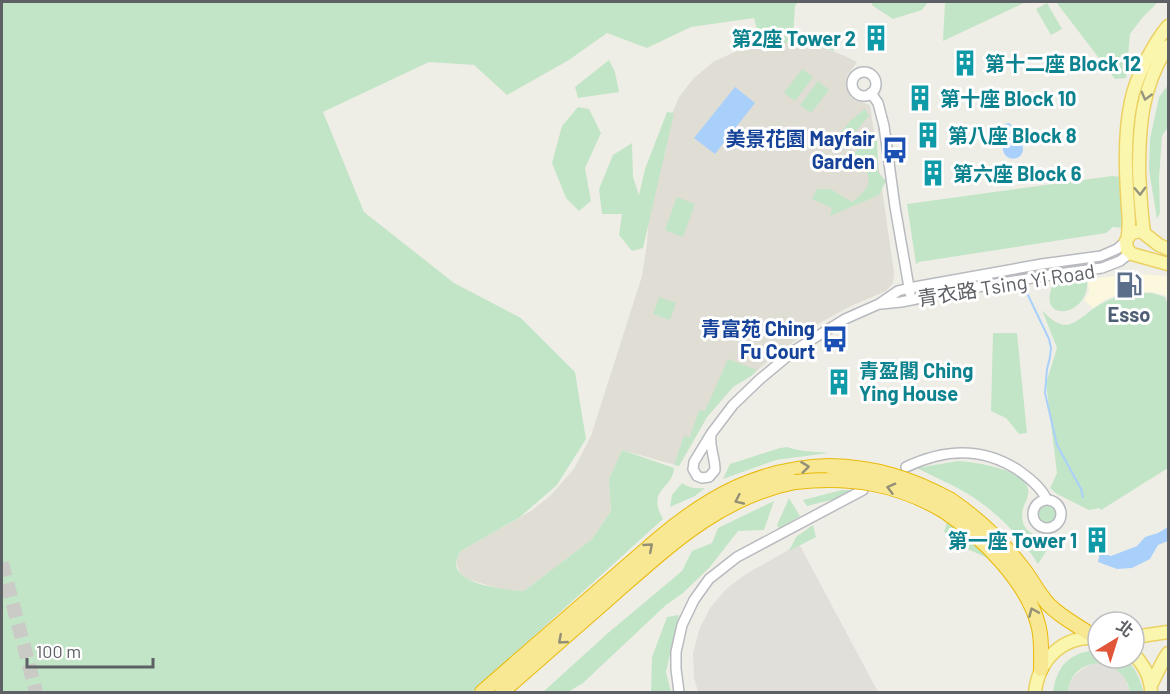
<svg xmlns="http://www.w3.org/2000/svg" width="1170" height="694" font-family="Barlow,'Noto Sans TC',sans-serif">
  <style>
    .commercial { fill: #fcf8dd }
    .industrial { fill: #e1dfda }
    .education { fill: #dfddd4 }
    .green { fill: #c3e5c7 }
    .water { fill: #a9d0fb }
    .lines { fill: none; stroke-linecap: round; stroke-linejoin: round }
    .stream { stroke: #a9d0fb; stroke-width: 2 }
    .highway-tunnel { stroke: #cacac6; stroke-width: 14; stroke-dasharray: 14 7; stroke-linecap: butt }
    .minor-casing { stroke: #b8babf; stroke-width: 12 }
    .major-casing { stroke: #ebd163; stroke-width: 15 }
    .highway-casing { stroke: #e9b90b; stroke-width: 16 }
    .minor { stroke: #fff; stroke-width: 9 }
    .major { stroke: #fbf6ae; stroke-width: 12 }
    .highway { stroke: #f8e893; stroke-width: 14 }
    .highway-bridge-casing { stroke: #e9b90b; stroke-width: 16; stroke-linecap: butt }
    .highway-bridge { stroke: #f8e893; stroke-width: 14 }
    .oneway { stroke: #94947f }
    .oneway2 { stroke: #939075 }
    .labels { text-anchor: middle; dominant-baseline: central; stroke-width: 6; stroke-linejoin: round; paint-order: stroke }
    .culture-label { font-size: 20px; font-weight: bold; fill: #0d838f; stroke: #fff; text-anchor: start }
    .transit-label { font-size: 20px; font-weight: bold; fill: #164399; stroke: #fff; text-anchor: end }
    .street-label { font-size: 20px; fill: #5d6065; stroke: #fff }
    .service-label { font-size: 20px; font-weight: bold; fill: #4e5e75; stroke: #fff }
  </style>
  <rect width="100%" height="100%" fill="#efeee6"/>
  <!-- commercial -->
  <path class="commercial" d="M 1138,274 L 1168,276 L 1168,296 L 1152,292 L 1127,292 L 1106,299 L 1093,308 L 1084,300 L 1089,292 L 1088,279 Z"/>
  <!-- industrial -->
  <path class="industrial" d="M 799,544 L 878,692 L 698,692 L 694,678 L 693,654 L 699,630 L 710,608 L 726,589 L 746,574 Z
    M 1100,663 L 1118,670 L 1125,678 L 1130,692 L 1068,692 L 1069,685 L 1074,676 L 1081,670 L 1089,665 Z"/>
  <!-- education -->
  <path class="education" d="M 785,42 L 798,43 L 822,47 L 845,56 L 857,62 L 847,76 L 846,87 L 851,97 L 855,100 L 870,105 L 894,273 L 893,283 L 886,291 L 853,305 L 821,322 L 770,359 L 751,376 L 733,387 L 707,417 L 679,466 L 622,450 L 609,479 L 611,511 L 592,539 L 524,591 L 503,590 L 467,579 L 460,573 L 457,564 L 457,559 L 461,551 L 531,511 L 550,496 L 574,469 L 591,436 L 642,276 L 647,243 L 650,199 L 670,119 L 679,97 L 694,78 L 713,62 L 737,51 L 749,47 L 773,43 Z"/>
  <!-- green -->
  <path class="green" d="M 2,2 L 798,2 L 795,6 L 793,35 L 813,37 L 834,43 L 834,51 C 809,43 786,41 761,44 L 754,18 L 691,27 L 647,48 L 607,33 L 569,60 L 507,95 L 474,65 L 429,62 L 323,112 L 364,212 L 454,283 L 521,318 L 575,372 L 586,439 L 557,485 L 520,517 L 461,551 C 438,584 505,590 524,591 L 592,539 L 611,511 L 609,479 L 622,450 L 674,468 C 673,489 646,489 663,519 L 472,692 L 2,692 Z
    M 871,2 L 928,2 L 922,10 L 893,19 L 873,6 Z
    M 945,2 L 1026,2 L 943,41 Z
    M 1056,2 L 1158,2 L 1143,17 L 1130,34 L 1126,78 L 1115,79 Z
    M 1047,3 L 1062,29 L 1051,35 L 1036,9 Z
    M 609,60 L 615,72 L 619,92 L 578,98 L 575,87 Z
    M 802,69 L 813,77 L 795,101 L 784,93 Z
    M 818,81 L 829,90 L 811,113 L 800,105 Z
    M 1168,85 L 1168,127 L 1162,136 L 1159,178 L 1160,213 L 1157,219 L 1149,170 L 1150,139 L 1159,97 Z
    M 578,107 L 589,109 L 601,133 L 585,168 L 591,201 L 579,211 L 566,198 L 552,163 L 562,126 Z
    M 865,109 L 869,116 L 847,141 L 842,132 L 850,121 Z
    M 667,112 L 674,113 L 643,248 L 632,251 L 619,235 L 622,214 L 602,214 L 599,189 L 613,155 L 632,143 L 633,177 L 639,195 L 645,169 Z
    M 872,132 L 877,137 L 878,172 L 886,181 L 879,195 L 830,216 L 832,208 L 812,199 L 817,189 L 830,189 L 852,202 C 878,182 871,175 852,156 Z
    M 1112,176 L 1121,177 L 1123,228 L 1113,227 L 1106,233 L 919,262 L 916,264 L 907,204 Z
    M 677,197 L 695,204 L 683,237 L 665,230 Z
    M 1087,278 C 1092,318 1033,325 1054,282 Z
    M 1131,293 L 1152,293 L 1165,297 L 1168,305 L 1168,468 L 1101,510 L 1099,508 L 1089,510 L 1057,494 L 1050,488 L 1057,473 L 1046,383 L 1057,348 L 1042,310 C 1068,339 1076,319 1099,305 C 1109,299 1120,295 1131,293 Z
    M 659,297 L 676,303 L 670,320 L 653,314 Z
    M 993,333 L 1017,333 L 1027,433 L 1019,434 L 1006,418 L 991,411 Z
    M 728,359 L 757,370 L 751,376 L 733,387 L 707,417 L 679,466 L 674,465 L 684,436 L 690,437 L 699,410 L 705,411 Z
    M 787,447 C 800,452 814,451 828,453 L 776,460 L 723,479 L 730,464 L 780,448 Z
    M 958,461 C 975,462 1020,469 1027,486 C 1031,495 1025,501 1023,509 C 1018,532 1036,537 1054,539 L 1038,564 C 1020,536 997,512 968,494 C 952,484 934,477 917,468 Z
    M 682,483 C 690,488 696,489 705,488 L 695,496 L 670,507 L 672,495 Z
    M 842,490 L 852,490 L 839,498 L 807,506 L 803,500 Z
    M 789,498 L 800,516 L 779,529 L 777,525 Z
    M 774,501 L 764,530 L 738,531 L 710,567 L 683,593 L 666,605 L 583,683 L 568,692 L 543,692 L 608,633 L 682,571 L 692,551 L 712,543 L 718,528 Z
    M1036 514a10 10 0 1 1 20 0a10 10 0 1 1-20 0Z
    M 948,519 L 971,538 L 990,559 L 965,548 L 944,532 Z
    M 813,525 L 816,537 L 789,551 L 796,537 Z
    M 679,615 L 666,672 L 671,692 L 651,692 L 652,657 L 667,617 Z
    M 1098,650 L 1098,658 C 1105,658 1117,656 1123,658 C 1134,663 1142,682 1143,692 L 1130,692 C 1123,655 1072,654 1068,692 L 1053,692 C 1057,665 1070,652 1098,650 Z"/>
  <!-- water -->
  <path class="water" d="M 735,87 L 755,103 L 715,154 L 694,138 Z
    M 1009,123 L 1015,128 L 1020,128 L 1021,134 L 1018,137 C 1034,159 1006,166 1003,150 C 1002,144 1003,134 1003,127 L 1005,124 Z
    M 1168,527 L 1168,541 L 1158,545 L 1150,559 L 1132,568 L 1117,569 L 1098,562 L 1100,552 L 1111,556 L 1137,546 L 1145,537 L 1158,533 Z"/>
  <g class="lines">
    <!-- stream -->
    <path class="stream" d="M 1027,293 L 1049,339 L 1051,348 L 1050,357 L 1047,369 L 1045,393 L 1057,445 L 1081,489 L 1083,497"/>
    <!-- highway-tunnel -->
    <path class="highway-tunnel" d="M 2,563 L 36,692"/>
    <!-- minor casing -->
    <g class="minor-casing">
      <path id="minor" d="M852 84a12 12 0 1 1 24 0a12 12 0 1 1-24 0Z
        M 871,93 L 878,103 L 884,126 L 895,207 L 910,293
        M 881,304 L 901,302 L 971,288 L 1051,275 L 1102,268 L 1120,261 L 1130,253
        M 711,434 C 709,448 715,456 715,470 L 709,477 L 702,478 L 697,476 L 693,469 L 694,462 L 711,434 L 733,405 L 759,380 L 795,350 L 845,319 L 879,304 L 898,291 L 909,288 L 1042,264 L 1101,256 L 1117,249 L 1126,241
        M 906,467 C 944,449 981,446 1018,470 C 1029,478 1041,487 1047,500
        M1033 514a14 14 0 1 1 28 0a14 14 0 1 1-28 0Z
        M 679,692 L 676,669 L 676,652 L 682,625 L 694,600 L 709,579 L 737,557 L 863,490"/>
    </g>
    <!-- major casing -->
    <g class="major-casing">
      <path id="major" d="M 1144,232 C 1141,212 1140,192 1139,171 C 1139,125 1142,86 1168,46
        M 1128,235 L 1129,222 C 1126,182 1123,140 1131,101 C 1136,77 1153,44 1168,26
        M 1168,249 L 1159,245 L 1141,231 L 1131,233 L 1126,241 L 1127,249 L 1132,254 L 1168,264
        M 1134,637 L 1168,632
        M 1134,654 C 1144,666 1151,677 1151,692
        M 1151,685 L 1163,661 L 1168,653
        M 1035,692 C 1039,659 1063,635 1098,638"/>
    </g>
    <!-- highway casing -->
    <g class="highway-casing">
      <path id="highway" d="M 951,500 C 980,520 1004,543 1025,571 C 1033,582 1039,594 1049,605 C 1062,618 1079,626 1094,637
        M 944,511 C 981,536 1029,583 1039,628 C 1042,641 1041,655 1041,669
        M 482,692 L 658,539 C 709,496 760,468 829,466
        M 502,692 C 540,659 577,626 615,593 C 670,545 720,497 795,482"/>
    </g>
    <!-- minor -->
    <use href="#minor" class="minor"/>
    <!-- major -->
    <use href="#major" class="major"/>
    <!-- highway -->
    <use href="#highway" class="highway"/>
    <!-- highway-bridge casing -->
    <g class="highway-bridge-casing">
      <path id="highway-bridge" d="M 829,466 C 875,467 911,478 951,500
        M 795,482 C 850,476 896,483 944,511"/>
    </g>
    <!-- highway-bridge -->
    <use href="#highway-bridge" class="highway-bridge"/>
  </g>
  <!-- one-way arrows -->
  <defs><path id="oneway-chevron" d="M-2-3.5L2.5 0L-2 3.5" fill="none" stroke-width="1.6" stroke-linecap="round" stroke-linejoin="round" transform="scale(1.5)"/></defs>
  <g class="oneway">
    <use href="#oneway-chevron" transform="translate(1146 96) rotate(105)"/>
    <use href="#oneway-chevron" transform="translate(1140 191) rotate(88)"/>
  </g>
  <g class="oneway2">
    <use href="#oneway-chevron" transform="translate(805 467) rotate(-7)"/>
    <use href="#oneway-chevron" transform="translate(891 488) rotate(-165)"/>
    <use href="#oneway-chevron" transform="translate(739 500) rotate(155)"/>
    <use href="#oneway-chevron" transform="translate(649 547) rotate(-41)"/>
    <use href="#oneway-chevron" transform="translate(1033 612) rotate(-113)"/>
    <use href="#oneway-chevron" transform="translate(562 640) rotate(139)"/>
  </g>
  <!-- icons -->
  <defs>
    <g id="building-bare" transform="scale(2.07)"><path d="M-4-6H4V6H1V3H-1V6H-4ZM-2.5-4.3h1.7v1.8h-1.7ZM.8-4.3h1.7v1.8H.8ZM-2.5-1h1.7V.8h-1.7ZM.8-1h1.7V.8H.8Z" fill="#0f9aa8" stroke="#fff" stroke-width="2.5" paint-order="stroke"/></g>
    <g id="bus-bare" transform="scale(2.07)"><path d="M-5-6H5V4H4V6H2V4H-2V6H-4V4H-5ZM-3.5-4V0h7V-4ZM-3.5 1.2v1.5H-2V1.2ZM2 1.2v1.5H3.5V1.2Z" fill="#1a4fb4" stroke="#fff" stroke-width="2.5" paint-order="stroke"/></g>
    <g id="fuel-bare" transform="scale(2.07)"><path d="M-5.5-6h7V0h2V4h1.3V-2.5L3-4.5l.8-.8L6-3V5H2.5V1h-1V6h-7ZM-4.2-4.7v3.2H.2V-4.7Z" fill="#5c6f8a" stroke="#fff" stroke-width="2.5" paint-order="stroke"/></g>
  </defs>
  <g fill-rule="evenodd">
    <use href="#building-bare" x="876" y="38"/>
    <use href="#building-bare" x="965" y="63"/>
    <use href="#building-bare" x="920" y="98"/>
    <use href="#building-bare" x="928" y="135"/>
    <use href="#bus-bare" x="895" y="150"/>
    <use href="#building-bare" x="933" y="173"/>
    <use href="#fuel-bare" x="1129" y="285"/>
    <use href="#bus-bare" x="835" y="339"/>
    <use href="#building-bare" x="839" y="382"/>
    <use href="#building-bare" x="1097" y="540"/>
  </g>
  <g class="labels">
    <!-- culture labels -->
    <g class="culture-label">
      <text x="856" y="38" text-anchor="end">第2座 Tower 2</text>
      <text x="985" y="63">第十二座 Block 12</text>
      <text x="940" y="98">第十座 Block 10</text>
      <text x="948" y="135">第八座 Block 8</text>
      <text x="953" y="173">第六座 Block 6</text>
      <text x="859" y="370">青盈閣 Ching<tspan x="859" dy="23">Ying House</tspan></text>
      <text x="1077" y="540" text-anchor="end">第一座 Tower 1</text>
    </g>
    <!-- transit labels -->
    <g class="transit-label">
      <text x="875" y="138">美景花園 Mayfair<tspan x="875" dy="23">Garden</tspan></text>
      <text x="815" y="328">青富苑 Ching<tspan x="815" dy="23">Fu Court</tspan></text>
    </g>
    <!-- street labels -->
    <g class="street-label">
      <text transform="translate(1006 284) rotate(-9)">青衣路 Tsing Yi Road</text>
    </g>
    <!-- service labels -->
    <g class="service-label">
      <text x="1129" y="314">Esso</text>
    </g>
  </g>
  <!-- border -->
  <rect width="1170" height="694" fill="none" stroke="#5d6065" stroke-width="6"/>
  <!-- north arrow -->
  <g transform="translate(1116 640) rotate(38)"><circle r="28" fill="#ffffff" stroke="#bebfc1" stroke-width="1.5"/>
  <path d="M0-4.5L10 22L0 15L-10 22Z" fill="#e15639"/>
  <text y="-9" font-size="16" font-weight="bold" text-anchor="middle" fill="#5d6065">北</text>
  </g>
  <!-- scale -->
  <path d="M27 658v9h126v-9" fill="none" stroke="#5d6065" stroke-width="3"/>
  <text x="36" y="658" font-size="18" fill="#5d6065" stroke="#ffffff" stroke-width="4.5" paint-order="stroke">100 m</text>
</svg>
